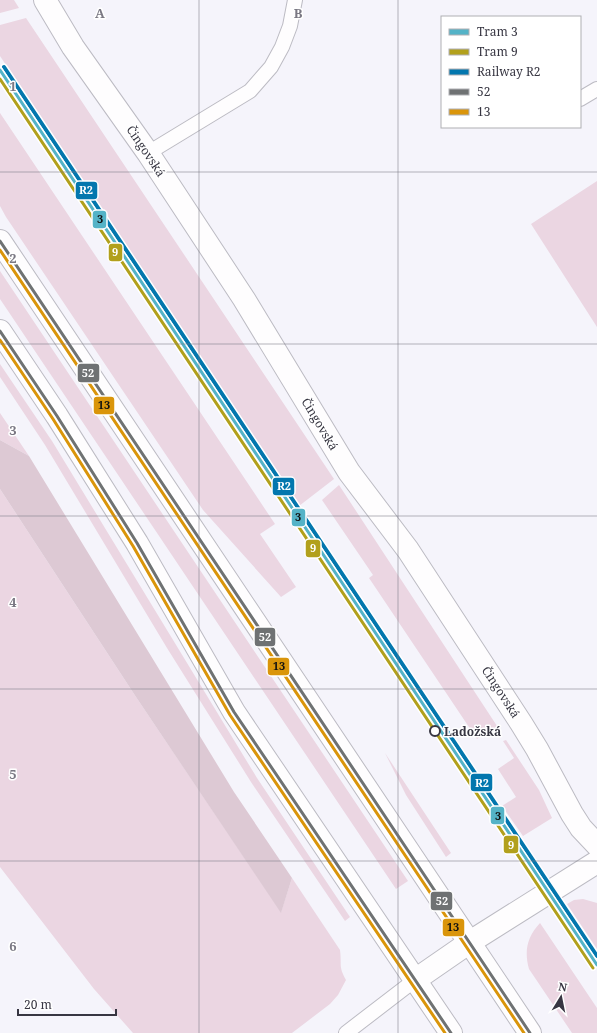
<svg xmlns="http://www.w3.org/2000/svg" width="597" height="1033" font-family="'Noto Serif',serif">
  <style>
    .green { fill: #ebd6e2 }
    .forest { fill: #ddc9d4 }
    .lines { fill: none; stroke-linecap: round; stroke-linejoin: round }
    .lane-casing { stroke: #bcbbc3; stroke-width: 16 }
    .street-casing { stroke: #bcbbc3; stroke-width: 24 }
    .secondary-casing { stroke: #bcbbc3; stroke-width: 24 }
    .lane { stroke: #fefdfe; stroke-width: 14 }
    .street { stroke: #fefdfe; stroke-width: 22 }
    .secondary { stroke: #fefdfe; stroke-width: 22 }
    .bus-1-casing { stroke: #fff; stroke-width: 6 }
    .bus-2-casing { stroke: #fff; stroke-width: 6 }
    .bus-1 { stroke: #6f7273; stroke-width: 3 }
    .bus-2 { stroke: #da950a; stroke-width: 3 }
    .rail-1-casing { stroke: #fff; stroke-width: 7 }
    .rail-1 { stroke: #0377ae; stroke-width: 4 }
    .tram-1-casing { stroke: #fff; stroke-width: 6 }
    .tram-2-casing { stroke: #fff; stroke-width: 6 }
    .tram-1 { stroke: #54b3c7; stroke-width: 3 }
    .tram-2 { stroke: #b2a01c; stroke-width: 3 }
    .grid { fill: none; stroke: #7a7883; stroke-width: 1; stroke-opacity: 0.55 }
    .stop-dot { fill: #fff; stroke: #373642; stroke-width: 2 }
    .labels { text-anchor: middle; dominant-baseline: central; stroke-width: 3; stroke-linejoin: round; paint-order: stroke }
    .street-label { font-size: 12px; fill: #373642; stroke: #fff }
    .stop-label { font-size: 12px; font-weight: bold; fill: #373642; stroke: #fff; text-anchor: start }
    .grid-label { font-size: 13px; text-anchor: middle; font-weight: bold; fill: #7a7883; stroke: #fff; stroke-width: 3; stroke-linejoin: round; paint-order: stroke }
    .line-badge { stroke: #fff; stroke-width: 1.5 }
    .badge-label { font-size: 11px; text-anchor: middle; font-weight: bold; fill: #fff }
    .pale-badge-label { font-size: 11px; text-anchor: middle; font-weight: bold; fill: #111 }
  </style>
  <rect width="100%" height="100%" fill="#f5f4fb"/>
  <!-- green -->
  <path class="green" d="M 0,0 L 14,0 L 19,8 L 0,13 Z
    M 26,18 L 334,479 L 299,506 L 0,56 L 0,25 Z
    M 0,113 L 275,524 L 260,534 L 296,587 L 281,597 L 203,510 L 6,217 L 0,206 Z
    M 597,181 L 597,327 L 531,224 Z
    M 0,271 L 408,881 L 396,889 L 0,299 Z
    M 0,364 L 52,441 L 257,778 L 350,917 L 345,921 L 251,782 L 167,648 L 45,445 L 0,377 Z
    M 0,413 L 29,456 L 0,440 Z
    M 339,485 L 497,726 L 477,739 L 369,578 L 373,575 L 322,500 Z
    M 0,489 L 136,697 L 281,912 L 292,878 L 340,950 C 342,965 338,966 346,980 L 338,995 L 330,1004 L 292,1033 L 133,1033 L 94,989 L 0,867 Z
    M 506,740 L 539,790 L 552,818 L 523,836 L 502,806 L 516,797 L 498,769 L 514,758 L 503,741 Z
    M 385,753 L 451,853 L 446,857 L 406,795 Z
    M 583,899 L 597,903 L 597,949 L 567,904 L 574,900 Z
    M 540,923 L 597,1008 L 597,1033 L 572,1033 L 529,969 C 524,951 527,937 540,923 Z"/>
  <!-- forest -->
  <path class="forest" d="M 0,440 L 29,456 L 234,792 L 292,878 L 281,913 L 136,697 L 0,489 Z"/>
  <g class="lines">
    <!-- lane casing -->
    <g class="lane-casing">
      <path id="lane" d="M 580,99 L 597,89
        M 148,153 L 250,91 L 271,67 L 282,47 L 290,26 L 295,0
        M 346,1033 L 415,980"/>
    </g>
    <!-- street casing -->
    <g class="street-casing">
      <path id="street" d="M 45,0 L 73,47 L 148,153 L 244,299 L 349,472 L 408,550 L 521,723 L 537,749 L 572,814 L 581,828 L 597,845
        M 415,980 L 470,942 L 597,862"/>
    </g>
    <!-- secondary casing -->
    <g class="secondary-casing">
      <path id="secondary" d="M 0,241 L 530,1033
        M 0,331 L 57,416 L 137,543 L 234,712 L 451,1033"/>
    </g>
    <!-- lane -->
    <use href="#lane" class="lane"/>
    <!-- street -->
    <use href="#street" class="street"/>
    <!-- secondary -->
    <use href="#secondary" class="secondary"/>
    <!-- bus-1 casing -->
    <g class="bus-1-casing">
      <path id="bus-1" d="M 0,241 L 530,1033
        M 0,331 L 57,416 L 137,543 L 234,712 L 451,1033"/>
    </g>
    <!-- bus-2 casing -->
    <g class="bus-2-casing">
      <path id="bus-2" d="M 0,250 L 524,1033
        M 0,340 L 53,419 L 133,546 L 230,715 L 445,1033"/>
    </g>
    <!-- bus-1 -->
    <use href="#bus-1" class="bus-1"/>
    <!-- bus-2 -->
    <use href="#bus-2" class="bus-2"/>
    <!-- rail-1 casing -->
    <g class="rail-1-casing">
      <path id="rail-1" d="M 4,67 L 597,956"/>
    </g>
    <!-- rail-1 -->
    <use href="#rail-1" class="rail-1"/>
    <!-- tram-1 casing -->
    <g class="tram-1-casing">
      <path id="tram-1" d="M 0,70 L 597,965"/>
    </g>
    <!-- tram-2 casing -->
    <g class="tram-2-casing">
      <path id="tram-2" d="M 0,79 L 593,968"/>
    </g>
    <!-- tram-1 -->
    <use href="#tram-1" class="tram-1"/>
    <!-- tram-2 -->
    <use href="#tram-2" class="tram-2"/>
  </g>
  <!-- grid -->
  <path class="grid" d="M 199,0 L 199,1033M 398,0 L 398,1033M 0,172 L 597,172M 0,344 L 597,344M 0,516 L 597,516M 0,689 L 597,689M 0,861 L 597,861"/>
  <!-- markers -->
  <circle class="stop-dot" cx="435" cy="731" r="5"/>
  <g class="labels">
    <!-- street labels -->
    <g class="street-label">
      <text transform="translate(146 151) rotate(56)">Čingovská</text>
      <text transform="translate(320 424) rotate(59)">Čingovská</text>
      <text transform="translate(501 692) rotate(57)">Čingovská</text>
    </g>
    <!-- stop labels -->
    <g class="stop-label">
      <text x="444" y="731">Ladožská</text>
    </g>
  </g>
  <g class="grid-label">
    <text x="100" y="18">A</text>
    <text x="298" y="18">B</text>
    <text x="13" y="91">1</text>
    <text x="13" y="263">2</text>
    <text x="13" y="435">3</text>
    <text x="13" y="607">4</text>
    <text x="13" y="779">5</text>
    <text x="13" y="951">6</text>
  </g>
  <g class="line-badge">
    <rect x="75" y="181" width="23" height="19" rx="4" fill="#0377ae"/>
    <rect x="92" y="210" width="15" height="19" rx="4" fill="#54b3c7"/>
    <rect x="108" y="243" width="15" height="19" rx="4" fill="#b2a01c"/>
    <rect x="77" y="363" width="23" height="20" rx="4" fill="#6f7273"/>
    <rect x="93" y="396" width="22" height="19" rx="4" fill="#da950a"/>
    <rect x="272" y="477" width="23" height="19" rx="4" fill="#0377ae"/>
    <rect x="291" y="508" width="15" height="19" rx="4" fill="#54b3c7"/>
    <rect x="305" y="539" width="16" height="19" rx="4" fill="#b2a01c"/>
    <rect x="254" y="627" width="22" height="20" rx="4" fill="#6f7273"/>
    <rect x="267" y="657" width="23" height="19" rx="4" fill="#da950a"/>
    <rect x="470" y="773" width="23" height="19" rx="4" fill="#0377ae"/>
    <rect x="490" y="806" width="15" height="19" rx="4" fill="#54b3c7"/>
    <rect x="503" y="835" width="16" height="19" rx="4" fill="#b2a01c"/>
    <rect x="430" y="891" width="23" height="20" rx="4" fill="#6f7273"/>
    <rect x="442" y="918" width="23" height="19" rx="4" fill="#da950a"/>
  </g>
  <g class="badge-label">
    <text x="86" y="194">R2</text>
    <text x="115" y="256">9</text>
    <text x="88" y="377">52</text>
    <text x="284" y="490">R2</text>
    <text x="313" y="552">9</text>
    <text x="265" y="641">52</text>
    <text x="482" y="787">R2</text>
    <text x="511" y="849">9</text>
    <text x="442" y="905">52</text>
  </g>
  <g class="pale-badge-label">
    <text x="100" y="223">3</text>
    <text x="104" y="409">13</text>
    <text x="298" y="521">3</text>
    <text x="279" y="670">13</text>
    <text x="498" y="820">3</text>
    <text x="453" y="931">13</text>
  </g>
  <!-- legend -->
  <rect x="441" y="16" width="140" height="112" fill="#ffffff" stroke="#afafb3"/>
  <rect x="449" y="29" width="20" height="6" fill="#54b3c7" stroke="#afafb3"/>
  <text x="477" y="36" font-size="12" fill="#373642">Tram 3</text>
  <rect x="449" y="49" width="20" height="6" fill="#b2a01c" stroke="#afafb3"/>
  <text x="477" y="56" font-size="12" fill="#373642">Tram 9</text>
  <rect x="449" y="69" width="20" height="6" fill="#0377ae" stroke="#afafb3"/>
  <text x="477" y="76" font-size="12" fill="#373642">Railway R2</text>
  <rect x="449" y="89" width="20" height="6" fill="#6f7273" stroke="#afafb3"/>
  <text x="477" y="96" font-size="12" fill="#373642">52</text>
  <rect x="449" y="109" width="20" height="6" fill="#da950a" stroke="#afafb3"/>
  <text x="477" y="116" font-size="12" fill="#373642">13</text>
  <!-- north arrow -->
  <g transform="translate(561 997) rotate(10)" stroke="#ffffff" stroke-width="3" paint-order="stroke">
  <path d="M0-3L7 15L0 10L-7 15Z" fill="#373642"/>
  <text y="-6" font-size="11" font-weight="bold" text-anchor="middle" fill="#373642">N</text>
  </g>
  <!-- scale -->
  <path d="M18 1009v6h98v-6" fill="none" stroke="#373642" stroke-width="2"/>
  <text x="24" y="1009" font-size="12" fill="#373642" stroke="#ffffff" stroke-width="3" paint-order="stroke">20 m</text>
</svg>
